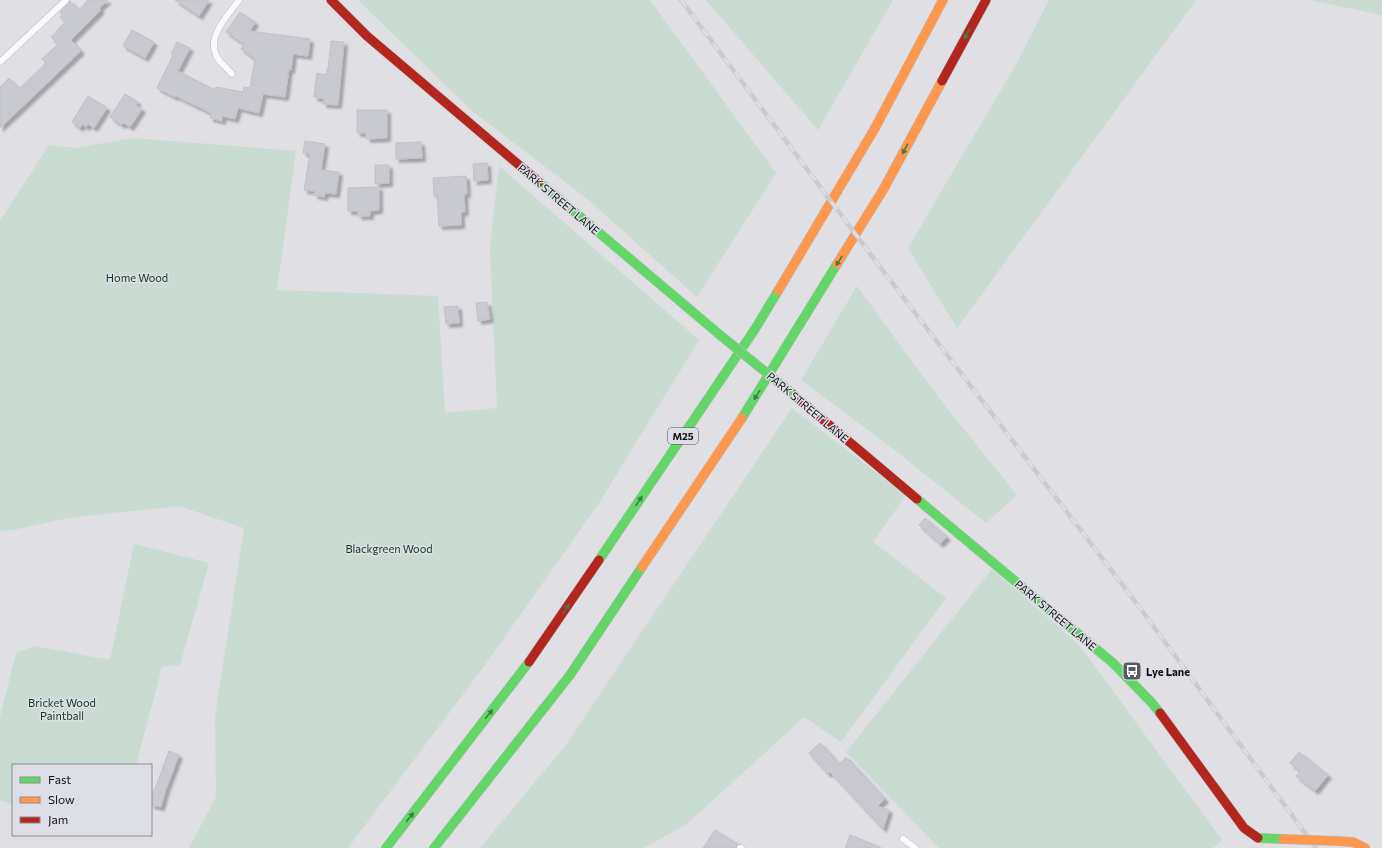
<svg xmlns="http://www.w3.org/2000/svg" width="1382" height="848" font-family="Commissioner,sans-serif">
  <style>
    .green { fill: #cadbd1 }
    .building { fill: #c9c9d2; stroke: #c1c1c5; filter: url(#shadow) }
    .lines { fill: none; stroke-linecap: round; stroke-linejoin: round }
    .lane-casing { stroke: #bbbbbe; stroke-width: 7 }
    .fast-casing { stroke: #bbbbbe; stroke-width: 10 }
    .slow-casing { stroke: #bbbbbe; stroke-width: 10 }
    .jam-casing { stroke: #bbbbbe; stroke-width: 10 }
    .lane { stroke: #fafafb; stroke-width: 6 }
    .fast { stroke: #63d668; stroke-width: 9 }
    .slow { stroke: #ff974d; stroke-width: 9 }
    .jam { stroke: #b3261e; stroke-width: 9 }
    .rail-casing { stroke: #ccccce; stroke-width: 4.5 }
    .rail { stroke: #dddee6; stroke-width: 3; stroke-dasharray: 9; stroke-linecap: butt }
    .fast-bridge-casing { stroke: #bbbbbe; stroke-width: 10; stroke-linecap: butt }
    .slow-bridge-casing { stroke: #bbbbbe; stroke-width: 10; stroke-linecap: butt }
    .fast-bridge { stroke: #63d668; stroke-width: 9 }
    .slow-bridge { stroke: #ff974d; stroke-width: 9 }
    .oneway { fill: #3e7e42 }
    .labels { text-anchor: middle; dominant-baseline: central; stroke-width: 3; stroke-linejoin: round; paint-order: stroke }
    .shield { fill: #dddee6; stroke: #4e4f53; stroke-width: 1 }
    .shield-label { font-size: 10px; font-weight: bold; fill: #111214 }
    .street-label { font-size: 11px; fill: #111214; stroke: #dddee6 }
    .park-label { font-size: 11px; fill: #0d361f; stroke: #dddee6 }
    .poi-label { font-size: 11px; font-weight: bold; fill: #111214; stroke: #dddee6; text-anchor: start }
  </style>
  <defs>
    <filter id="shadow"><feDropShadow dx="3.5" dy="3.5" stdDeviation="1" flood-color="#0004"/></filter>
  </defs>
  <rect width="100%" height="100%" fill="#dfdfe4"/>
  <!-- green -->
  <path class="green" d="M 358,0 L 650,0 L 776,173 L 697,297 L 585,197 L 472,111 Z
    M 706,0 L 893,0 L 818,130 Z
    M 1049,0 L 1196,0 L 957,328 L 908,248 L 1018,61 Z
    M 1309,0 L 1382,0 L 1382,15 Z
    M 132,138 L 296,151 L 277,290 L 438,296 L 445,413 L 497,408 L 490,247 L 499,166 L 699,340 L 599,503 L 485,665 L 348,848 L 189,848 L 216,797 L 215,717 L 244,528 L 179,506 L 68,518 L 13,530 L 0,531 L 0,221 L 49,145 L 76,148 Z
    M 857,286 L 942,402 L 1017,495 L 986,523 L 893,449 L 801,380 Z
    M 792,408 L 906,495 L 873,542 L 946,598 L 841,742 L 804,717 L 688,823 L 644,848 L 480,848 L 565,746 Z
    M 134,544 L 209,563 L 180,665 L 162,667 L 136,765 L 13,765 L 13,805 L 0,800 L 0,717 L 16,653 L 34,646 L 110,660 Z
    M 992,569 L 1080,646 L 1222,840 L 1213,848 L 939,848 L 846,752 Z"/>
  <!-- building -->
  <path class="building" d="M 88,0 L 108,0 L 99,8 L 101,10 L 71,40 L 81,51 L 0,128 L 0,87 L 9,78 L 19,89 L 46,63 L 42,59 L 58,44 L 51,37 L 65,22 L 60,17 L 62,15 L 60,12 L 70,1 L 79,10 Z
    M 175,0 L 209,0 L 199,16 Z
    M 240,12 L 255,22 L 250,31 L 310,39 L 308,56 L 293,54 L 291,70 L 289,69 L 285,97 L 263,94 L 259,113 L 238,108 L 235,119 L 222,116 L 222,121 L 210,118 L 211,113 L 176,96 L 175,97 L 157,88 L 173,55 L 171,54 L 177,42 L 190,48 L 178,71 L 215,90 L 216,87 L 243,92 L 244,87 L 250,88 L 255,59 L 241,49 L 244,44 L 226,32 Z
    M 132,30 L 154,42 L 145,58 L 123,46 Z
    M 331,41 L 344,42 L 338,105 L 323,104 L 324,99 L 314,97 L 317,73 L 327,75 L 327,69 L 328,69 Z
    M 125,94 L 138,102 L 136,105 L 142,109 L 130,127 L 124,123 L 122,125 L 110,117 Z
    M 88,96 L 107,108 L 94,128 L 88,124 L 86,127 L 82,124 L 80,128 L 72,122 Z
    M 357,110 L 387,110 L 387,138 L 367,139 L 366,133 L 357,133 Z
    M 305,141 L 325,144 L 321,170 L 339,172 L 336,194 L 325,193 L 324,197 L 314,195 L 315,191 L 304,190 L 310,154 L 303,153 Z
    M 421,142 L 422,158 L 396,159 L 396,143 Z
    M 487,163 L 488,180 L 474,181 L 473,164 Z
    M 375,165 L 389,165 L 389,183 L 375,184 Z
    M 466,176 L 467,194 L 464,194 L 465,212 L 461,212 L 461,225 L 439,226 L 437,196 L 434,196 L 433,178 Z
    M 379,187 L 379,210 L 370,211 L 370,216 L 358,216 L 358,211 L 348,211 L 348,188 Z
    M 487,302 L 490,319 L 478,321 L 476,303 Z
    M 458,306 L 459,323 L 446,324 L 444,307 Z
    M 925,518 L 947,537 L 940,544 L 919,525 Z
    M 820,743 L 839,764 L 846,757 L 885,799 L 878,806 L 889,810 L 883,829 L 830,772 L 828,774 L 809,753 Z
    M 169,751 L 179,755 L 165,792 L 161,807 L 151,805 L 151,800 L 154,789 L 155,789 Z
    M 1299,752 L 1328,775 L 1315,791 L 1296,776 L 1300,771 L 1290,763 Z
    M 715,830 L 738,844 L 736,848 L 703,848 Z
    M 850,835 L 880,847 L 880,848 L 845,848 Z"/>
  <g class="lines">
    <!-- lane casing -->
    <g class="lane-casing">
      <path id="lane" d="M 0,62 L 66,0
        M 232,74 C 228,69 218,61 216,55 C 207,36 229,14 239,0
        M 903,839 L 915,848
        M 740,848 L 741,848"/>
    </g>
    <!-- fast casing -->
    <g class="fast-casing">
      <path id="fast" d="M 539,182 L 720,335
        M 742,418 L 837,264
        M 917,499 L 1113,663 L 1152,703 L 1160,713
        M 599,560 L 755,329 L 778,291
        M 1258,838 L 1283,839
        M 386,848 L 529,662
        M 434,848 L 570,675 L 642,567"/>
    </g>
    <!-- slow casing -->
    <g class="slow-casing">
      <path id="slow" d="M 837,264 L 883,190 L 942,81
        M 778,291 L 875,128 L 943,0
        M 642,567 L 742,418
        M 1337,841 L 1353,842 L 1365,848"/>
    </g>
    <!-- jam casing -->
    <g class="jam-casing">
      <path id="jam" d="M 331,0 L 367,36 L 539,182
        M 942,81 L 986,0
        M 789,391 L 917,499
        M 529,662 L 599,560
        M 1160,713 L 1244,828 L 1258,838"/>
    </g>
    <!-- lane -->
    <use href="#lane" class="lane"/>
    <!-- fast -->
    <use href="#fast" class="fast"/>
    <!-- slow -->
    <use href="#slow" class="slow"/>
    <!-- jam -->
    <use href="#jam" class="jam"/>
    <!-- rail casing -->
    <g class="rail-casing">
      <path id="rail" d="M 681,0 L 871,255 L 1137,604 L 1316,848"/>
    </g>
    <!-- rail -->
    <use href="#rail" class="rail"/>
    <!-- fast-bridge casing -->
    <g class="fast-bridge-casing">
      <path id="fast-bridge" d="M 720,335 L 789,391"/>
    </g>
    <!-- slow-bridge casing -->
    <g class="slow-bridge-casing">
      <path id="slow-bridge" d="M 1283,839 L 1337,841"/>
    </g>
    <!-- fast-bridge -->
    <use href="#fast-bridge" class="fast-bridge"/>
    <!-- slow-bridge -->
    <use href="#slow-bridge" class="slow-bridge"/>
  </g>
  <!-- one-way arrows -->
  <defs><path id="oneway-solid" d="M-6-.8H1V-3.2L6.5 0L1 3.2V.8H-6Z"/></defs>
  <g class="oneway">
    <use href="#oneway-solid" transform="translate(967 34) rotate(118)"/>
    <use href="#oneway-solid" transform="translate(905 149) rotate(118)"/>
    <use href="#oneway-solid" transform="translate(839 261) rotate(122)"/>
    <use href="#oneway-solid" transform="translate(757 395) rotate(122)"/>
    <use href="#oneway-solid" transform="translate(639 501) rotate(-56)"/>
    <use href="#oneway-solid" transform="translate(566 609) rotate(-56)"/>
    <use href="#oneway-solid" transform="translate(489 714) rotate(-52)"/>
    <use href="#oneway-solid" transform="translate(410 817) rotate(-52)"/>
  </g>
  <!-- icons -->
  <defs>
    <g id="bus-square" transform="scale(1)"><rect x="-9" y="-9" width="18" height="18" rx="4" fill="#595a5d" stroke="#dddee6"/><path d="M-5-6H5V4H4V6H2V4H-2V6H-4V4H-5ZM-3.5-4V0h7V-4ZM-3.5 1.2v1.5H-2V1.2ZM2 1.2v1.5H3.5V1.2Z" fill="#fff"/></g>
  </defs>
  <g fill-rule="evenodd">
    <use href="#bus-square" x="1132" y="671"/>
  </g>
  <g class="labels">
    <!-- shield labels -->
    <rect class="shield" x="668" y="428" width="30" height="16" rx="3"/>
    <g class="shield-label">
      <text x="683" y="436">M25</text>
    </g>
    <!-- street labels -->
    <g class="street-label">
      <text transform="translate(559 199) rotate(40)">PARK STREET LANE</text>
      <text transform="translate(808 407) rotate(40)">PARK STREET LANE</text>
      <text transform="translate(1056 615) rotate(40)">PARK STREET LANE</text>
    </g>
    <!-- park labels -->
    <g class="park-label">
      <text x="137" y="277">Home Wood</text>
      <text x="389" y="548">Blackgreen Wood</text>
      <text x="62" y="702">Bricket Wood<tspan x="62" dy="13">Paintball</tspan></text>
    </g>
    <!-- poi labels -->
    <g class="poi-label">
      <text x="1146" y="671">Lye Lane</text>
    </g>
  </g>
  <!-- legend -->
  <rect x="12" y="764" width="140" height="72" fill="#dddee6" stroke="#8b8c92"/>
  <rect x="20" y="777" width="20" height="6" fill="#63d668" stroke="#8b8c92"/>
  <text x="48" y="784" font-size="12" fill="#111214">Fast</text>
  <rect x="20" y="797" width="20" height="6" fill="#ff974d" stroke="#8b8c92"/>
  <text x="48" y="804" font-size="12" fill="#111214">Slow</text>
  <rect x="20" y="817" width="20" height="6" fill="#b3261e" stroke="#8b8c92"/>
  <text x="48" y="824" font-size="12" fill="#111214">Jam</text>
</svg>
